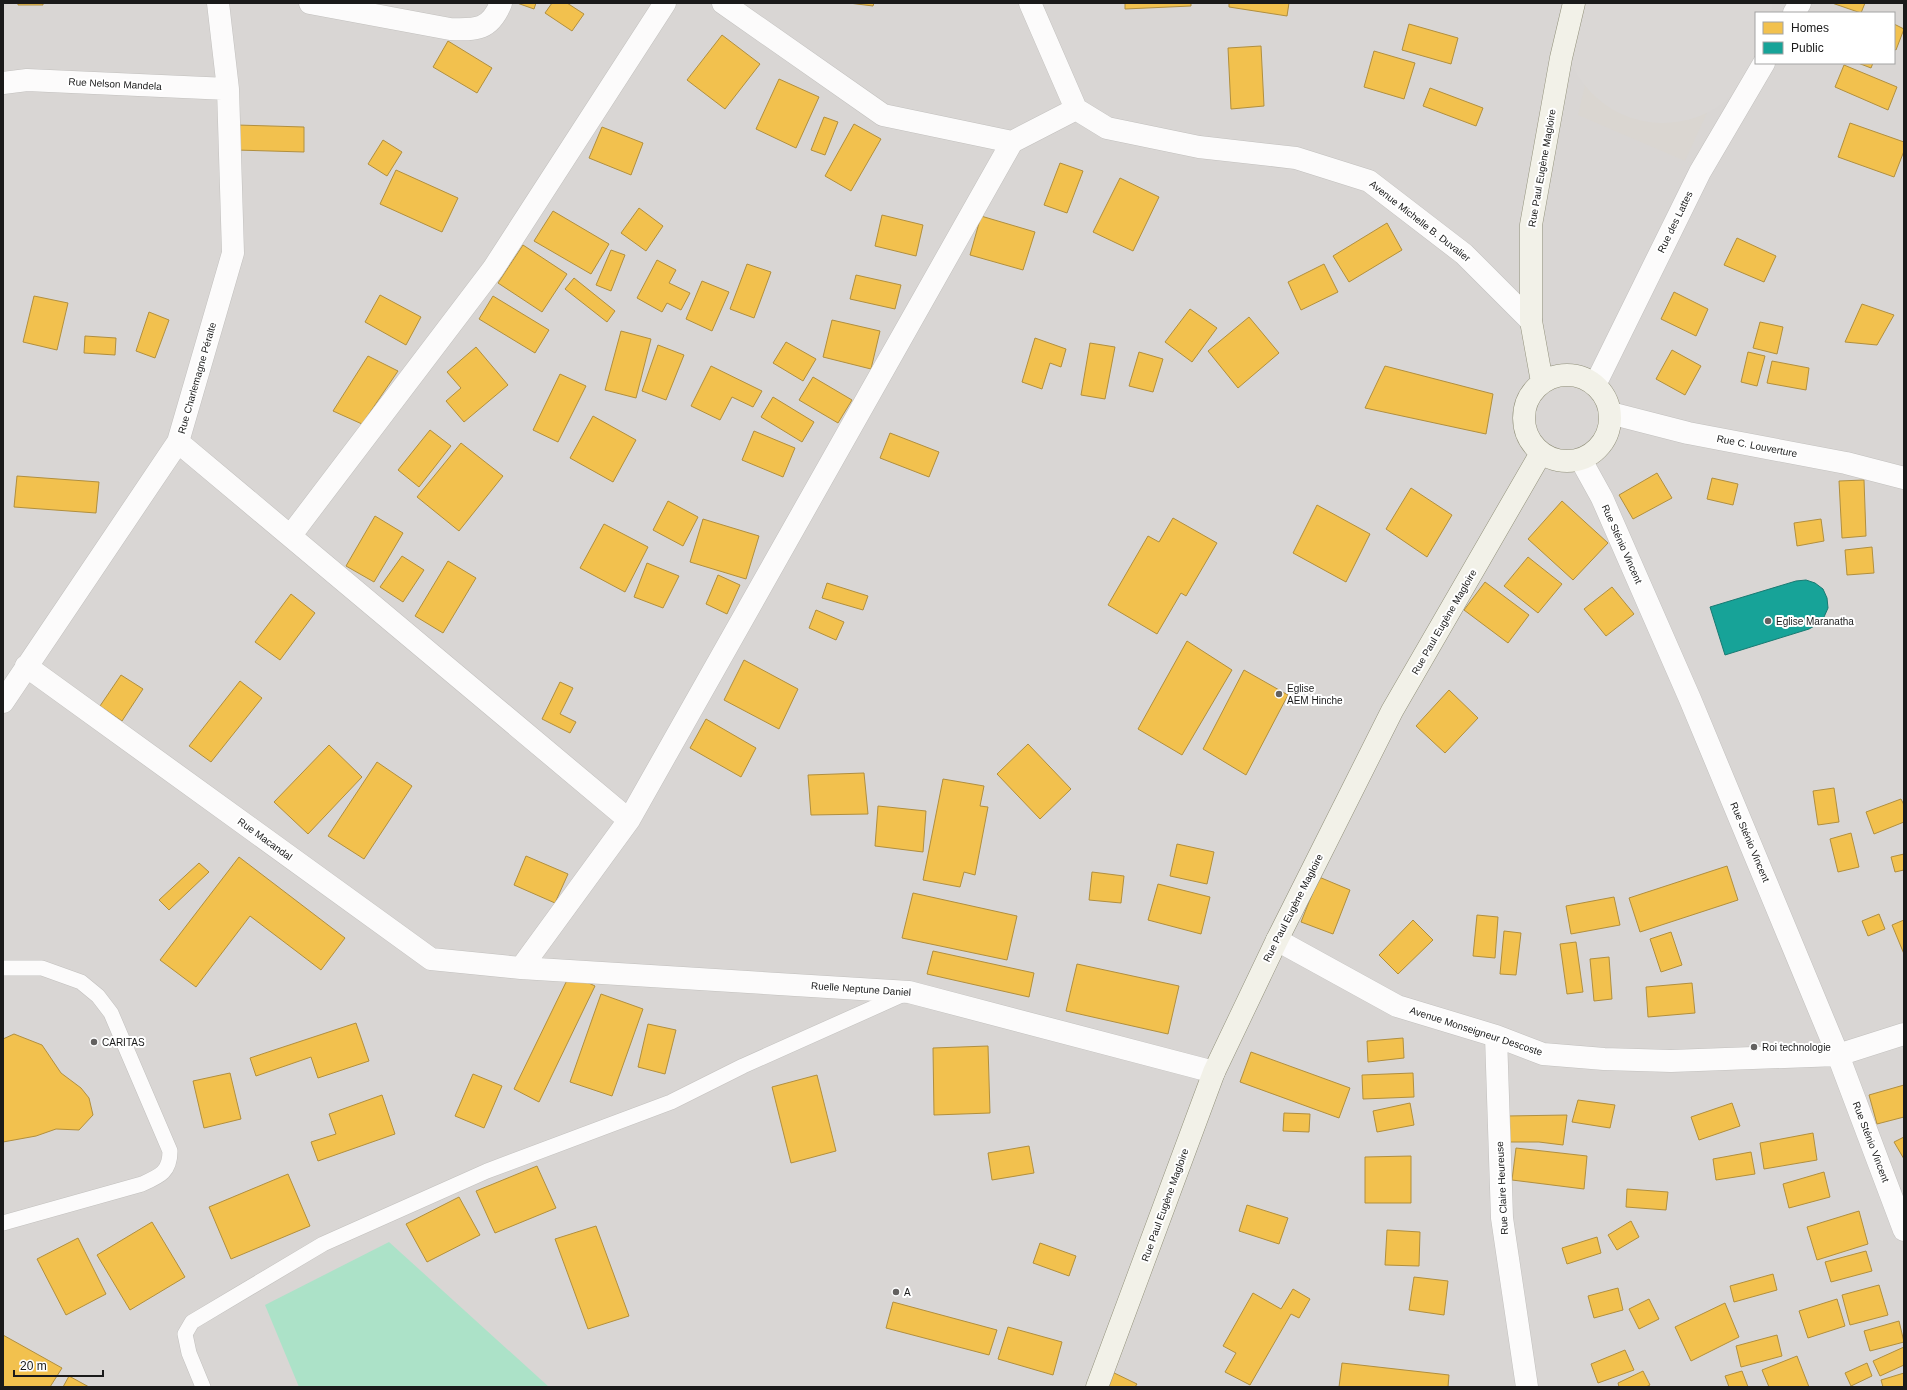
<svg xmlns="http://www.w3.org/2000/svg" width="1907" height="1390" font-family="Helvetica,sans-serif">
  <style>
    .residential { fill: #d9d6d4; fill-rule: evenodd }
    .airport { fill: #dad6d1 }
    .pitch { fill: #ace2c8 }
    .homes { fill: #f2c14e; stroke: #b18f3e }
    .public { fill: #17a398; stroke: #187a72 }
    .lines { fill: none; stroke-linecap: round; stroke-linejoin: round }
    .runway { stroke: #dad7d5; stroke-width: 200 }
    .lane-casing { stroke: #c2c0be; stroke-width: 16 }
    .street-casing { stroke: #c2c0be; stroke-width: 23 }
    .secondary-casing { stroke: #92917b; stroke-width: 23 }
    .lane { stroke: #fcfbfb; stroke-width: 15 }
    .street { stroke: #fcfbfb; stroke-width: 22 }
    .secondary { stroke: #f2f1e8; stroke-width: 22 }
    .poi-dot { fill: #636160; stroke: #fff; stroke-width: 1.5 }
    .labels { text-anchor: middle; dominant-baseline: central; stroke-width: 4; stroke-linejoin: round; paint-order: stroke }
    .street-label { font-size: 10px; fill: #1a1a1a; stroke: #fff }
    .poi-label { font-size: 10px; fill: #1a1a1a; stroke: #fff; text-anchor: start }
  </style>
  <rect width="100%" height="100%" fill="#eae6e2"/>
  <!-- residential -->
  <path class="residential" d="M 3,3 L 1904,3 L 1904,1387 L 3,1387 ZM 1756,13 L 1894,13 L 1894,63 L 1756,63 Z"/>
  <!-- airport -->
  <path class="airport" d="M 1604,3 L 1757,3 L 1685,161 L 1578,115 Z"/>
  <!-- pitch -->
  <path class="pitch" d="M 389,1242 L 549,1387 L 299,1387 L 265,1305 Z"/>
  <!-- homes -->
  <path class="homes" d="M 18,3 L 43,3 L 43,5 L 18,5 Z
    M 517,3 L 536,3 L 534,9 Z
    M 552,3 L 567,3 L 584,14 L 572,31 L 545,13 Z
    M 849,3 L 874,3 L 873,6 Z
    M 1125,3 L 1191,3 L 1191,6 L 1125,9 Z
    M 1229,3 L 1289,3 L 1287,16 L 1229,7 Z
    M 1832,3 L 1865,3 L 1861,13 Z
    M 1409,24 L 1458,38 L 1451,64 L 1402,50 Z
    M 1894,24 L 1904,29 L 1896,50 L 1894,49 Z
    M 722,35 L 760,64 L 725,109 L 687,80 Z
    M 448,41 L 492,68 L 477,93 L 433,67 Z
    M 1261,46 L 1264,106 L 1231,109 L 1228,48 Z
    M 1374,51 L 1415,63 L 1404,99 L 1364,87 Z
    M 1858,63 L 1873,63 L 1871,68 Z
    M 1844,65 L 1897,87 L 1888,110 L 1835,87 Z
    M 779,79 L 819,97 L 796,148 L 756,129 Z
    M 1430,88 L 1483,108 L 1476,126 L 1423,106 Z
    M 824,117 L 838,122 L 825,155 L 811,150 Z
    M 1850,123 L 1904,142 L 1904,151 L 1894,177 L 1838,157 Z
    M 854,124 L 881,139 L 851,191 L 825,176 Z
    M 237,125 L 304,127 L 304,152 L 236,150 Z
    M 602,127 L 643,143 L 631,175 L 589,158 Z
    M 383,140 L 402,152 L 387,176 L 368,164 Z
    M 1060,163 L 1083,171 L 1067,213 L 1044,205 Z
    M 396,170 L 458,198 L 442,232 L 380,204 Z
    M 1120,178 L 1159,197 L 1133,251 L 1093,232 Z
    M 639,208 L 663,226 L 646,251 L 621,233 Z
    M 553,211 L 609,244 L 591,274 L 534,241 Z
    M 882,215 L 923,225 L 916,256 L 875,246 Z
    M 981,216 L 1035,232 L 1023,270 L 970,255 Z
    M 1387,223 L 1402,250 L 1349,282 L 1333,256 Z
    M 1737,238 L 1776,256 L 1764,282 L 1724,265 Z
    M 523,245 L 567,274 L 542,312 L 498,283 Z
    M 611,250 L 625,255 L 611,291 L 596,285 Z
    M 657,260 L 676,270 L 669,283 L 690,293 L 681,310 L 667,303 L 662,312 L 637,298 Z
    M 747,264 L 771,272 L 754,318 L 730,309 Z
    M 1324,264 L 1338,292 L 1301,310 L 1288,282 Z
    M 856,275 L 901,285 L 895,309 L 850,299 Z
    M 574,278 L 615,311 L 607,322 L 565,289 Z
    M 702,281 L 729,292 L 712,331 L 686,319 Z
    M 1674,292 L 1708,309 L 1696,336 L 1661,319 Z
    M 380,295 L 421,317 L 406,345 L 365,322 Z
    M 34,296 L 68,303 L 57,350 L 23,342 Z
    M 493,296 L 549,330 L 535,353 L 479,319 Z
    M 1862,304 L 1894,315 L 1877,345 L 1845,342 Z
    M 1190,309 L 1217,328 L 1192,362 L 1165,342 Z
    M 149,312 L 169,320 L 155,358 L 136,351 Z
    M 1249,317 L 1279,353 L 1238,388 L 1208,351 Z
    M 832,320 L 880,331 L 871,369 L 823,357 Z
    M 1760,322 L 1783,327 L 1777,354 L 1753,348 Z
    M 621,331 L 651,339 L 636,398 L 605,390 Z
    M 85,336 L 116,338 L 115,355 L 84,353 Z
    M 1035,338 L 1066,349 L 1061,367 L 1050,363 L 1042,389 L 1022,382 Z
    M 786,342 L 816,359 L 803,381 L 773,363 Z
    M 1090,343 L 1115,347 L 1105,399 L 1081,395 Z
    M 658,345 L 684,355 L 666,400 L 642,391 Z
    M 476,347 L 508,385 L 464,422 L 446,401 L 461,388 L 447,372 Z
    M 1672,350 L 1701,366 L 1685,395 L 1656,379 Z
    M 1139,352 L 1163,359 L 1153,392 L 1129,386 Z
    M 1748,352 L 1765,356 L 1757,386 L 1741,382 Z
    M 368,356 L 398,371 L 362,424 L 333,411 Z
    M 1772,361 L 1809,368 L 1806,390 L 1767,383 Z
    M 711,366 L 762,391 L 753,407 L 732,397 L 720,420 L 691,406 Z
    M 1385,366 L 1493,394 L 1486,434 L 1365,408 Z
    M 560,374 L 586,386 L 558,442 L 533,430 Z
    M 813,377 L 852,400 L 838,423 L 799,400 Z
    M 773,397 L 814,422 L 802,442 L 761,417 Z
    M 593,416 L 636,440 L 613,482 L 570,458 Z
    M 430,430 L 451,446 L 419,487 L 398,470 Z
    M 754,431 L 795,448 L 783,477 L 742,460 Z
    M 890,433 L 939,452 L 929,477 L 880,458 Z
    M 461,443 L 503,476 L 459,531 L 417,497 Z
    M 1657,473 L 1672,498 L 1633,519 L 1619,495 Z
    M 17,476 L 99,482 L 96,513 L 14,507 Z
    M 1712,478 L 1738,484 L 1733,505 L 1707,499 Z
    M 1864,480 L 1866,536 L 1842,538 L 1839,481 Z
    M 1411,488 L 1452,515 L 1427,557 L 1386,529 Z
    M 668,501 L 698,517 L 683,546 L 653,530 Z
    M 1562,501 L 1608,543 L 1573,580 L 1528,539 Z
    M 1317,505 L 1370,534 L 1346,582 L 1293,553 Z
    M 375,516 L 403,533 L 374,582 L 346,566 Z
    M 1173,518 L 1217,543 L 1186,596 L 1181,593 L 1157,634 L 1108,605 L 1148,536 L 1159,542 Z
    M 703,519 L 759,536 L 746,579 L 690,562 Z
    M 1821,519 L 1824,541 L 1797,546 L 1794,523 Z
    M 604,524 L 648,547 L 625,592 L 580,568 Z
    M 1872,547 L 1874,573 L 1847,575 L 1845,550 Z
    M 402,556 L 424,570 L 403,602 L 380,587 Z
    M 1528,557 L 1562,584 L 1538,613 L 1504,586 Z
    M 448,561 L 476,578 L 443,633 L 415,616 Z
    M 647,563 L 679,576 L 663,608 L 634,597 Z
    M 718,575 L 740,585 L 727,614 L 706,604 Z
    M 1485,582 L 1529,615 L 1508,643 L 1464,610 Z
    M 827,583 L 868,596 L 863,610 L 822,598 Z
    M 1612,587 L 1634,614 L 1606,636 L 1584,609 Z
    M 291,594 L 315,613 L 280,660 L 255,642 Z
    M 816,610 L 844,622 L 836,640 L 809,628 Z
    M 1187,641 L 1232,670 L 1182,755 L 1138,729 Z
    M 744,660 L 798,689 L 779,729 L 724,700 Z
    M 1244,670 L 1288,695 L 1246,775 L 1203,749 Z
    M 121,675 L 143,689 L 122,721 L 100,706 Z
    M 240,681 L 262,698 L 211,762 L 189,746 Z
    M 560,682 L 573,688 L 560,714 L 576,722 L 570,733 L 542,719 Z
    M 1449,690 L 1478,718 L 1445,753 L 1416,726 Z
    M 706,719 L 756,748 L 741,777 L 690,748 Z
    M 1028,744 L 1071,789 L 1040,819 L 997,774 Z
    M 329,745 L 362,777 L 308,834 L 274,802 Z
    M 377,762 L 412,786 L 364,859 L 328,836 Z
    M 864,773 L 868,814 L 811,815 L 808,775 Z
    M 943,779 L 984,786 L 980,806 L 988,807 L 975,875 L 964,872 L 960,887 L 923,880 Z
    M 1834,788 L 1839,822 L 1818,825 L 1813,791 Z
    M 1901,799 L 1904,805 L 1904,822 L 1874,834 L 1866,812 Z
    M 878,806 L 926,811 L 923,852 L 875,846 Z
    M 1851,833 L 1859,867 L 1838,872 L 1830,839 Z
    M 1177,844 L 1214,852 L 1207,884 L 1170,876 Z
    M 1904,854 L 1904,870 L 1895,872 L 1891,857 Z
    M 526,856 L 568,874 L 555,903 L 514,885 Z
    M 239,857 L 345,938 L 321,970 L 250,916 L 196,987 L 160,960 Z
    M 199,863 L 209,872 L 169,910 L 159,900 Z
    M 1727,866 L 1738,900 L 1640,932 L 1629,898 Z
    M 1092,872 L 1124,876 L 1121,903 L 1089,900 Z
    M 1319,877 L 1350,890 L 1333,934 L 1301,922 Z
    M 1158,884 L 1210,897 L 1201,934 L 1148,920 Z
    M 913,893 L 1017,916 L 1007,960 L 902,938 Z
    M 1614,897 L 1620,925 L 1571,934 L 1566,906 Z
    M 1879,914 L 1885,929 L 1868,936 L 1862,921 Z
    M 1477,915 L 1498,917 L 1495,958 L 1473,956 Z
    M 1413,920 L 1433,940 L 1398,974 L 1379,955 Z
    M 1904,920 L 1904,954 L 1892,925 Z
    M 1504,931 L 1521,933 L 1516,975 L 1500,974 Z
    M 1671,932 L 1682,965 L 1661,972 L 1650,939 Z
    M 1576,942 L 1583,992 L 1567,994 L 1560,944 Z
    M 933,951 L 1034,973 L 1029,997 L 927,974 Z
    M 1609,957 L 1612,999 L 1594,1001 L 1590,959 Z
    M 1077,964 L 1179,986 L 1168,1034 L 1066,1011 Z
    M 570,974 L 595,986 L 539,1102 L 514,1089 Z
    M 1692,983 L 1695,1013 L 1648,1017 L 1646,987 Z
    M 601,994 L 643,1009 L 612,1096 L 570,1082 Z
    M 356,1023 L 369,1061 L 318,1078 L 311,1057 L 256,1076 L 250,1058 Z
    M 648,1024 L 676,1030 L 665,1074 L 638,1067 Z
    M 14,1034 L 42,1045 L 61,1073 L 81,1088 L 89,1098 L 93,1115 L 79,1130 L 56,1129 L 36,1136 L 3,1142 L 3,1039 Z
    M 1403,1038 L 1404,1058 L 1368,1062 L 1367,1041 Z
    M 988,1046 L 990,1113 L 934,1115 L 933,1048 Z
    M 1251,1052 L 1350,1088 L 1339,1118 L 1240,1082 Z
    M 230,1073 L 241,1119 L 204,1128 L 193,1081 Z
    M 1413,1073 L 1414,1097 L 1363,1099 L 1362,1075 Z
    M 473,1074 L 502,1086 L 484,1128 L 455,1116 Z
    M 817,1075 L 836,1151 L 791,1163 L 772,1087 Z
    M 1904,1085 L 1904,1117 L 1877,1124 L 1869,1095 Z
    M 382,1095 L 395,1134 L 318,1161 L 311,1142 L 336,1134 L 329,1114 Z
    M 1578,1100 L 1615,1105 L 1610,1128 L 1572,1122 Z
    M 1410,1103 L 1414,1125 L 1377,1132 L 1373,1111 Z
    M 1732,1103 L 1740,1126 L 1699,1140 L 1691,1117 Z
    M 1284,1113 L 1310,1114 L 1309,1132 L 1283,1131 Z
    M 1567,1115 L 1563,1145 L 1539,1142 L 1508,1142 L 1507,1116 Z
    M 1813,1133 L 1817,1160 L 1764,1169 L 1760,1143 Z
    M 1904,1137 L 1904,1159 L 1894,1142 Z
    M 1029,1146 L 1034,1173 L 992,1180 L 988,1153 Z
    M 1516,1148 L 1587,1156 L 1584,1189 L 1512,1180 Z
    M 1751,1152 L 1755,1174 L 1716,1180 L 1713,1159 Z
    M 1411,1156 L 1411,1203 L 1365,1203 L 1365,1157 Z
    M 537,1166 L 556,1208 L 495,1233 L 476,1191 Z
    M 1824,1172 L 1830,1197 L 1789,1208 L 1783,1184 Z
    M 288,1174 L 310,1226 L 231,1259 L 209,1207 Z
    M 1627,1189 L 1668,1192 L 1666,1210 L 1626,1207 Z
    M 459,1197 L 480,1235 L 427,1262 L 406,1224 Z
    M 1247,1205 L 1288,1218 L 1279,1244 L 1239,1231 Z
    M 1859,1211 L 1868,1244 L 1817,1260 L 1807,1227 Z
    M 1631,1221 L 1639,1237 L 1617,1250 L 1608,1235 Z
    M 152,1222 L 185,1277 L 130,1310 L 97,1255 Z
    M 596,1226 L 629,1316 L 588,1329 L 555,1239 Z
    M 1387,1230 L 1420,1232 L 1419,1266 L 1385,1265 Z
    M 1597,1237 L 1601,1253 L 1567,1264 L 1562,1248 Z
    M 78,1238 L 106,1294 L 66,1315 L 37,1259 Z
    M 1040,1243 L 1076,1256 L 1069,1276 L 1033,1263 Z
    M 1866,1251 L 1872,1271 L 1831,1282 L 1825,1262 Z
    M 1773,1274 L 1777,1290 L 1734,1302 L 1730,1286 Z
    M 1414,1277 L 1448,1281 L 1444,1315 L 1409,1310 Z
    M 1879,1285 L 1888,1315 L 1850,1325 L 1842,1295 Z
    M 1618,1288 L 1623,1310 L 1594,1318 L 1588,1296 Z
    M 1293,1289 L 1310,1299 L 1299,1318 L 1291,1314 L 1250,1385 L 1225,1372 L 1236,1353 L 1223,1346 L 1253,1293 L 1281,1309 Z
    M 1649,1299 L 1659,1319 L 1639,1329 L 1629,1309 Z
    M 1837,1299 L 1845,1326 L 1808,1338 L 1799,1311 Z
    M 893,1302 L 997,1330 L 989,1355 L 886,1328 Z
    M 1725,1303 L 1739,1337 L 1691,1361 L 1675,1327 Z
    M 1899,1321 L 1904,1342 L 1870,1351 L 1864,1331 Z
    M 1008,1327 L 1062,1342 L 1053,1375 L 998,1359 Z
    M 3,1335 L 62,1368 L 50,1387 L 3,1387 Z
    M 1777,1335 L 1782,1356 L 1741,1367 L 1736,1346 Z
    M 1904,1347 L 1904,1365 L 1880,1376 L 1873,1361 Z
    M 1625,1350 L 1634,1370 L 1598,1383 L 1591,1364 Z
    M 1797,1356 L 1809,1387 L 1769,1387 L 1762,1370 Z
    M 1342,1363 L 1449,1375 L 1448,1387 L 1339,1387 Z
    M 1867,1363 L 1872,1376 L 1851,1386 L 1845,1373 Z
    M 1108,1370 L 1137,1384 L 1135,1387 L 1101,1387 Z
    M 1643,1371 L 1650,1385 L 1646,1387 L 1619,1387 L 1618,1383 Z
    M 1742,1371 L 1748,1387 L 1729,1387 L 1725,1376 Z
    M 1904,1373 L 1904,1387 L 1883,1387 L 1881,1380 Z
    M 69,1376 L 89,1387 L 63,1387 Z"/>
  <!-- public -->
  <path class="public" d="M 1806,580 L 1815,583 L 1823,589 L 1827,598 L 1828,608 L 1824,617 L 1818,624 L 1809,629 L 1725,655 L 1710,607 L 1796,581 Z"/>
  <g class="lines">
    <!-- runway -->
    <path class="runway" d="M 1663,23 L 1672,3"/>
    <!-- lane casing -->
    <g class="lane-casing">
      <path id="lane" d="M 3,968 L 42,968 L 81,982 L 98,996 L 111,1013 L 170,1151 C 170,1172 160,1176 142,1184 L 3,1223
        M 203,1387 L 189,1353 L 185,1334 L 192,1322 L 323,1244 L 487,1171 L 671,1102 L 743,1066 L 904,994"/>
    </g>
    <!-- street casing -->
    <g class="street-casing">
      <path id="street" d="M 310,3 L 450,29 C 477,30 490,30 501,3
        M 723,3 L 883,115 L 1012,142 L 1076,109
        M 1030,3 L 1076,109 L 1107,128 L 1199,147 L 1296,158 L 1369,181 L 1464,254 L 1531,321
        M 1794,13 L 1800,3
        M 3,83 L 27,80 L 228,89
        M 1595,385 L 1700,172 L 1764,63
        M 1610,413 L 1688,433 L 1846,463 L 1904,478
        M 178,442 L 629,820
        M 1581,460 L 1602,498 L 1690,699 L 1838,1055 L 1904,1230
        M 291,535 L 493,269 L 665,3
        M 26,666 L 431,959 L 521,968 L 909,992 L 1214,1072
        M 3,702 L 178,442 L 233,253 L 228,89 L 218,3
        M 1277,940 L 1397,1006 L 1496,1036 L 1543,1054 L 1604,1059 L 1671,1061 L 1838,1055 L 1904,1034
        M 521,968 L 629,820 L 1012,142
        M 1496,1036 L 1502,1218 L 1527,1387"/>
    </g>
    <!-- secondary casing -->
    <g class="secondary-casing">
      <path id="secondary" d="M1524 418a43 43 0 1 1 86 0a43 43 0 1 1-86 0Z
        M 1542,382 L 1531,321 L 1531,225 L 1561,58 L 1574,3
        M 1097,1387 L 1214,1072 L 1277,940 L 1392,711 L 1541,453"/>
    </g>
    <!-- lane -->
    <use href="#lane" class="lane"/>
    <!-- street -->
    <use href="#street" class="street"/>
    <!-- secondary -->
    <use href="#secondary" class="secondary"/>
  </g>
  <!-- markers -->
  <g class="poi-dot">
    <circle cx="1768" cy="621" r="4"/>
    <circle cx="1279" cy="694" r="4"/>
    <circle cx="94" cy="1042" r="4"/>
    <circle cx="1754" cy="1047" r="4"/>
    <circle cx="896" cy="1292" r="4"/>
  </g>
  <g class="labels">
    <!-- street labels -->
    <g class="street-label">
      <text transform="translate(115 84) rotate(3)">Rue Nelson Mandela</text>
      <text transform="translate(1542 168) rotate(-80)">Rue Paul Eugène Magloire</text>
      <text transform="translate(1420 221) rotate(38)">Avenue Michelle B. Duvalier</text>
      <text transform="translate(1675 222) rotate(-64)">Rue des Lattes</text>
      <text transform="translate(197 378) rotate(-74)">Rue Charlemagne Péralte</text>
      <text transform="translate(1757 446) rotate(11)">Rue C. Louverture</text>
      <text transform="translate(1622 544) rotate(66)">Rue Sténio Vincent</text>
      <text transform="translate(1444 622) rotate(-60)">Rue Paul Eugène Magloire</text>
      <text transform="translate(265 839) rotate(36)">Rue Macandal</text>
      <text transform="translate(1750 842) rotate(67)">Rue Sténio Vincent</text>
      <text transform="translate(1293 908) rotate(-63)">Rue Paul Eugène Magloire</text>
      <text transform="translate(861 989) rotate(4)">Ruelle Neptune Daniel</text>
      <text transform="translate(1476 1031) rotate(18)">Avenue Monseigneur Descoste</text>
      <text transform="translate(1871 1142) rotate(69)">Rue Sténio Vincent</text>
      <text transform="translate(1502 1188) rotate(-93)">Rue Claire Heureuse</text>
      <text transform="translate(1165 1205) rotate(-70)">Rue Paul Eugène Magloire</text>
    </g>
    <!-- poi labels -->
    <g class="poi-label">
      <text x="1776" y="621">Eglise Maranatha</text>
      <text x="1287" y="688">Eglise<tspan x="1287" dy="12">AEM Hinche</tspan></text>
      <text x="102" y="1042">CARITAS</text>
      <text x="1762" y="1047">Roi technologie</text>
      <text x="904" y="1292">A</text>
    </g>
  </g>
  <!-- border -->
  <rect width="1907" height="1390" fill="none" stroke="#1a1a1a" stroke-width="8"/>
  <!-- legend -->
  <rect x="1755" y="12" width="140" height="52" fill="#ffffff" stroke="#a3a3a3"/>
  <rect x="1763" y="22" width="20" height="12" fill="#f2c14e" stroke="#a3a3a3"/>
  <text x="1791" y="32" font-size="12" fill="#1a1a1a">Homes</text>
  <rect x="1763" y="42" width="20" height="12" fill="#17a398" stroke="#a3a3a3"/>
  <text x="1791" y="52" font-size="12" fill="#1a1a1a">Public</text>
  <!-- scale -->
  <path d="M14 1370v6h89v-6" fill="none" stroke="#1a1a1a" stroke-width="2"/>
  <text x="20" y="1370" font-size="12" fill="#1a1a1a" stroke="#ffffff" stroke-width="3" paint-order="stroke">20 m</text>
</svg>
